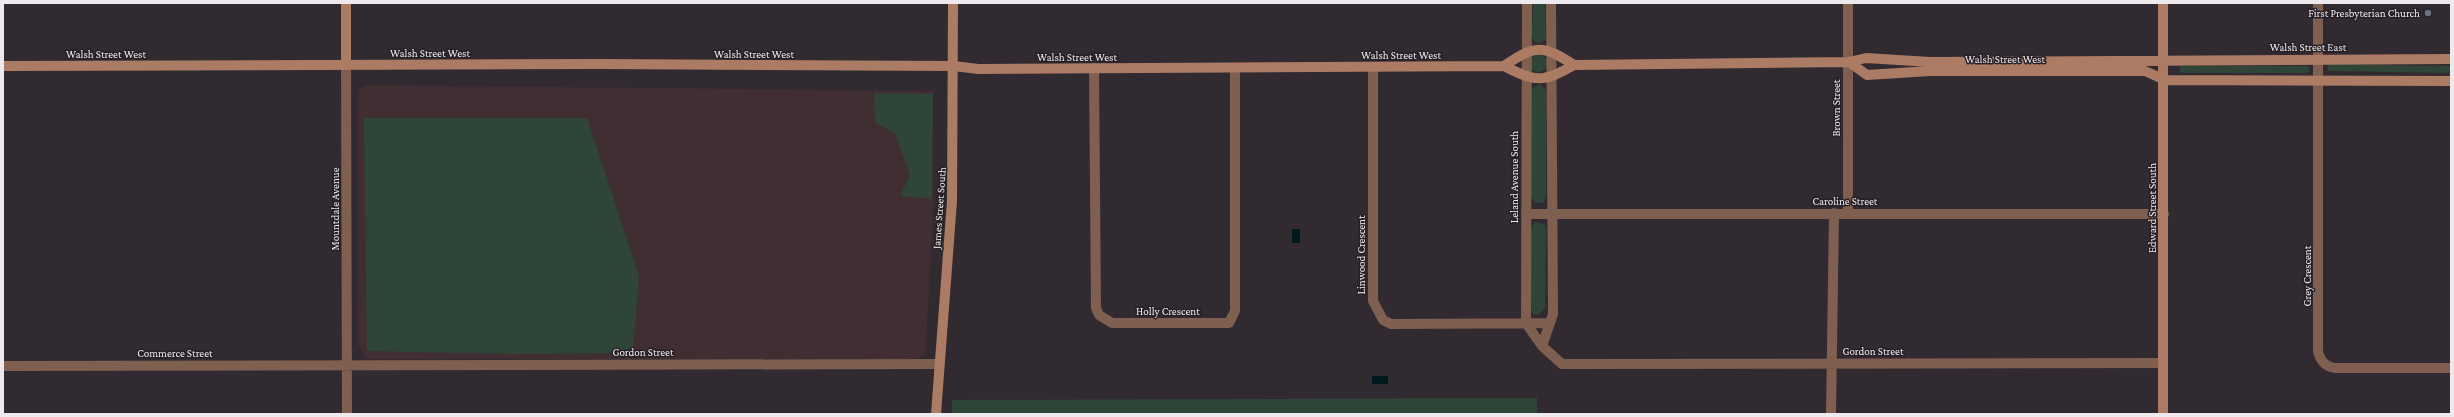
<svg xmlns="http://www.w3.org/2000/svg" width="2454" height="417" font-family="'Crimson Pro',serif">
  <style>
    .education { fill: #412e33 }
    .green { fill: #2e4537 }
    .water { fill: #001b1d }
    .lines { fill: none; stroke-linecap: round; stroke-linejoin: round }
    .street { stroke: #7e5f50; stroke-width: 10 }
    .secondary { stroke: #ac7b63; stroke-width: 10 }
    .worship-dot { fill: #6b7280; stroke: #272026; stroke-width: 1.5 }
    .labels { text-anchor: middle; dominant-baseline: central; stroke-width: 3; stroke-linejoin: round; paint-order: stroke }
    .poi-label { font-size: 11px; fill: #eee9ed; stroke: #272026; text-anchor: end }
    .street-label { font-size: 11px; fill: #eee9ed; stroke: #272026 }
  </style>
  <rect width="100%" height="100%" fill="#312a30"/>
  <!-- education -->
  <path class="education" d="M 363,85 L 933,91 L 933,217 L 925,356 L 915,359 L 367,359 L 358,345 L 358,91 Z"/>
  <!-- green -->
  <path class="green" d="M 1533,3 L 1545,3 L 1546,37 L 1545,40 L 1539,43 L 1535,42 L 1532,37 Z
    M1529 63a9 9 0 1 1 18 0a9 9 0 1 1-18 0Z
    M 2331,64 L 2451,66 L 2451,73 L 2328,71 L 2328,66 Z
    M 2181,66 L 2306,66 L 2309,67 L 2309,72 L 2305,73 L 2184,73 L 2179,72 Z
    M 1540,84 L 1546,90 L 1546,196 L 1543,203 L 1535,203 L 1531,196 L 1531,89 Z
    M 874,93 L 933,94 L 932,199 L 900,196 L 910,175 L 895,133 L 875,123 Z
    M 364,118 L 587,118 L 639,276 L 633,353 L 515,354 L 367,351 Z
    M 1535,222 L 1544,224 L 1546,227 L 1545,308 L 1539,315 L 1533,314 L 1531,309 L 1531,229 Z
    M 1537,398 L 1537,414 L 952,414 L 952,400 Z"/>
  <!-- water -->
  <path class="water" d="M 1292,229 L 1300,229 L 1300,243 L 1292,243 Z
    M 1372,376 L 1388,376 L 1388,384 L 1372,384 Z"/>
  <g class="lines">
    <!-- street -->
    <path class="street" d="M 1527,3 L 1526,323 L 1542,346 L 1562,364 L 2163,363
      M 1848,3 L 1848,213
      M 2318,3 L 2318,352 C 2321,361 2325,367 2336,368 L 2451,368
      M 346,65 L 347,414
      M 1373,67 L 1373,301 L 1383,320 L 1391,324 L 1550,323
      M 1094,68 L 1096,308 L 1099,315 L 1112,323 L 1229,323 L 1235,311 L 1235,68
      M 1526,214 L 2164,214
      M 1542,346 L 1553,314 L 1551,3
      M 3,366 L 939,364
      M 1831,414 L 1834,213"/>
    <!-- secondary -->
    <path class="secondary" d="M 1849,62 L 1867,75 L 1930,71 L 2145,71 L 2165,80 L 2451,81
      M 346,65 L 346,3
      M 1574,65 L 1849,62 L 1866,58 L 1930,62 L 2451,59
      M 3,66 L 599,64 L 954,66 L 978,69 L 1504,66 C 1535,82 1543,83 1574,65 C 1542,44 1535,45 1504,66
      M 936,414 L 952,201 L 953,3
      M 2163,414 L 2163,3"/>
  </g>
  <!-- markers -->
  <circle class="worship-dot" cx="2428" cy="13" r="4"/>
  <g class="labels">
    <!-- poi labels -->
    <g class="poi-label">
      <text x="2420" y="13">First Presbyterian Church</text>
    </g>
    <!-- street labels -->
    <g class="street-label">
      <text x="2308" y="47">Walsh Street East</text>
      <text x="430" y="53">Walsh Street West</text>
      <text x="106" y="54">Walsh Street West</text>
      <text x="754" y="54">Walsh Street West</text>
      <text x="1401" y="55">Walsh Street West</text>
      <text x="1077" y="57">Walsh Street West</text>
      <text x="2005" y="59">Walsh Street West</text>
      <text transform="translate(1836 108) rotate(-90)">Brown Street</text>
      <text transform="translate(1514 177) rotate(-90)">Leland Avenue South</text>
      <text x="1845" y="201">Caroline Street</text>
      <text transform="translate(939 208) rotate(-86)">James Street South</text>
      <text transform="translate(2152 208) rotate(-90)">Edward Street South</text>
      <text transform="translate(335 209) rotate(-90)">Mountdale Avenue</text>
      <text transform="translate(1361 255) rotate(-90)">Linwood Crescent</text>
      <text transform="translate(2307 276) rotate(-90)">Grey Crescent</text>
      <text x="1168" y="311">Holly Crescent</text>
      <text x="1873" y="351">Gordon Street</text>
      <text x="643" y="352">Gordon Street</text>
      <text x="175" y="353">Commerce Street</text>
    </g>
  </g>
  <!-- border -->
  <rect width="2454" height="417" fill="none" stroke="#eee9ed" stroke-width="8"/>
</svg>
